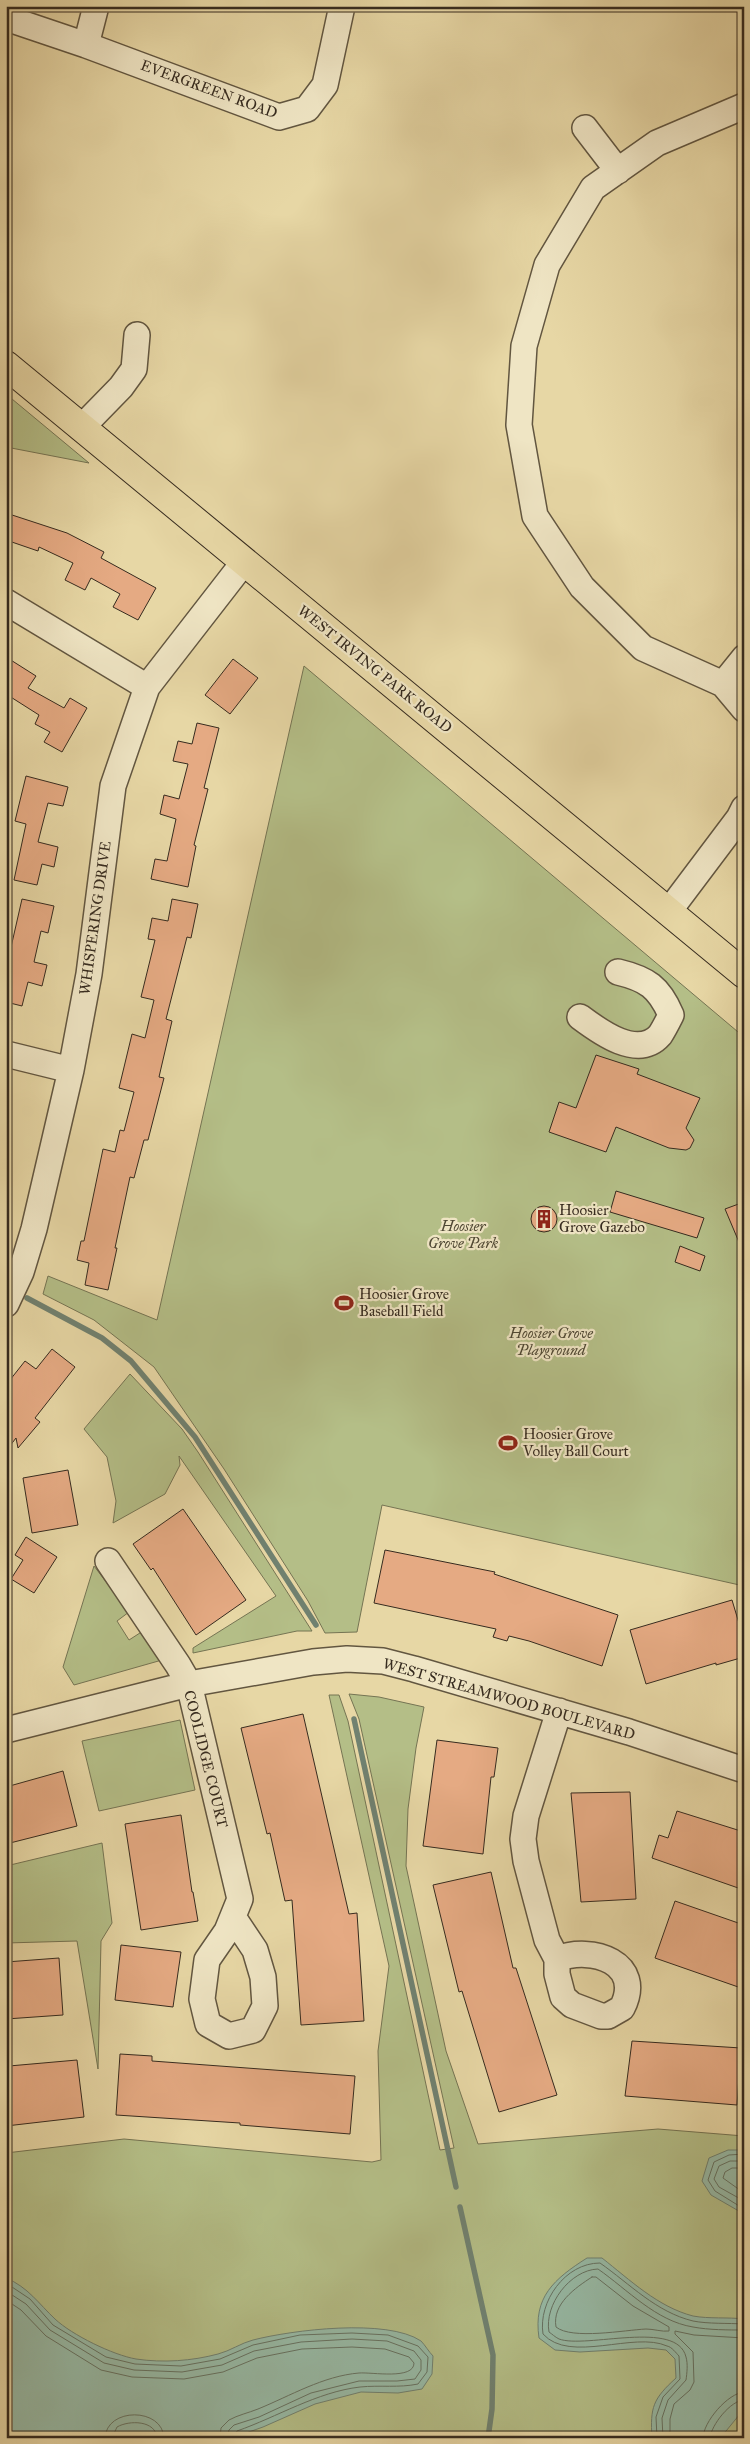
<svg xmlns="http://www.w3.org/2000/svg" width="750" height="2444" font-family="'IM FELL Great Primer',serif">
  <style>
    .green { fill: #b4be87; stroke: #757453 }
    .water { fill: #97baa6; stroke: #708170 }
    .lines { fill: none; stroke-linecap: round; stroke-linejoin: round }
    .shore { stroke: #667262; stroke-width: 1 }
    .stream { stroke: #708170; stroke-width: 5.5 }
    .building { fill: #e5aa83; stroke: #362b1f }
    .minor-casing { stroke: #625640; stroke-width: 28 }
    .major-casing { stroke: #362b1f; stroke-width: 30 }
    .minor { stroke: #efe5c4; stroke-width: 25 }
    .major { stroke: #e7d7a5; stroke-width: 28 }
    .labels { text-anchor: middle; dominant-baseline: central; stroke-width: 4.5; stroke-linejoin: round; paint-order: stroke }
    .street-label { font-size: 15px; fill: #362b1f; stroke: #efe5c4 }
    .poi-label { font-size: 15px; fill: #362b1f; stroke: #efe5c4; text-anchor: start }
    .park-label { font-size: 15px; font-style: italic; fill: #4f4834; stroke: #efe5c4 }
  </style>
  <rect width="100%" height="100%" fill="#e7d7a5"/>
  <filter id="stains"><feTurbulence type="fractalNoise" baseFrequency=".004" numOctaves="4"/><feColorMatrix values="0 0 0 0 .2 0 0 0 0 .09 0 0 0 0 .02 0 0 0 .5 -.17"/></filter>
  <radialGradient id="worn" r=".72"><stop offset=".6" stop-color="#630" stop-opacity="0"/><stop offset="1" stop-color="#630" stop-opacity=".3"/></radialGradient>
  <!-- green -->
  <path class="green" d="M 6,394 L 89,463 L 6,447 Z
    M 304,666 L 744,1037 L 744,1586 L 382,1505 L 357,1632 L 325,1633 L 308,1601 L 224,1469 L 154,1367 L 94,1320 L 43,1294 L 48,1276 L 157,1320 Z
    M 130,1374 L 182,1429 L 198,1452 L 312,1631 L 297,1631 L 193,1653 L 193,1648 L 276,1596 L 179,1456 L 180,1465 L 165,1494 L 113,1523 L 116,1501 L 107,1457 L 84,1429 Z
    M 94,1566 L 129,1612 L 117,1621 L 129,1640 L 143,1631 L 162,1660 L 74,1685 L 63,1667 Z
    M 349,1694 L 379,1697 L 424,1707 L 416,1748 L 408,1809 L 406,1866 L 446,2051 L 478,2144 L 658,2129 L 744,2136 L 744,2438 L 6,2438 L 6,2153 L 124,2139 L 372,2162 L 381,2160 L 378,2051 L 389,1966 L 329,1695 L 339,1695 L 348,1721 L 440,2150 L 454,2148 L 359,1719 Z
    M 180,1720 L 195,1790 L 99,1811 L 82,1741 Z
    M 102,1843 L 112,1923 L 101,1941 L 98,2069 L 77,1941 L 6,1943 L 6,1866 Z"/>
  <!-- water -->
  <path class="water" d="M 728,2150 L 744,2150 L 744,2214 L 711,2195 L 702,2181 L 709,2158 Z
    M 587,2258 L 602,2258 C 630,2280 658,2307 693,2316 C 709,2319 728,2317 744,2319 L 744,2409 L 722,2436 L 718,2438 L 652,2438 C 650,2407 653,2399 676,2378 L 675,2359 L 666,2350 L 648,2348 L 580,2352 L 555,2350 L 539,2338 C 533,2297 554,2279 587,2258 Z
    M 6,2278 C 28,2287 39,2304 55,2319 C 72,2335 113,2355 136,2359 C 163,2363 192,2361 218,2354 C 230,2351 241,2343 253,2340 C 292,2330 387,2318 421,2341 C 425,2345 429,2352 433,2356 L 432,2374 L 422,2389 L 398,2393 L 361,2392 L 315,2404 L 263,2427 L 232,2438 L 166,2438 L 131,2434 L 111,2438 L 6,2438 Z"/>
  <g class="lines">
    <!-- shore -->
    <path class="shore" d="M 744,2154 L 729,2155 L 714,2162 L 708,2180 L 715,2191 L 744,2209
      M 744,2161 L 730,2161 L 719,2166 L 714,2179 L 719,2187 L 744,2201
      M 744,2168 L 732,2168 L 725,2172 L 723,2178 L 744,2193
      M 592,2277 L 596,2277 L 633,2306 L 669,2327 L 669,2331 C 662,2332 654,2329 646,2329 C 625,2330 572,2340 556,2327 C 552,2304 575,2288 592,2277 Z
      M 6,2283 L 30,2299 L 53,2325 L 106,2357 L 135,2364 L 181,2366 L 220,2359 L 253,2345 L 300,2335 L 352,2333 L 388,2335 L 418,2346 L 428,2357 L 427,2372 L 418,2384 C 399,2388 380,2385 360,2387 C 317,2392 277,2417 237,2431 L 233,2438
      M 6,2291 L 26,2304 L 50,2330 L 104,2363 L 134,2370 L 182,2372 L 222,2365 L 254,2351 L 301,2342 L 352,2339 L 387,2341 L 414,2351 L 421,2360 L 421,2370 L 415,2379 L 397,2381 L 359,2381 L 311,2393 L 259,2417 L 234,2425 L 229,2430 L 227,2438
      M 6,2300 L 21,2310 L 46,2336 L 101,2370 L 132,2377 L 184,2379 L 223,2372 L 257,2358 L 302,2349 L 352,2347 L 385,2349 L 409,2357 L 414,2363 C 414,2380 372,2372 359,2373 C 323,2376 290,2396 258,2409 C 248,2413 238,2415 229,2420 L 221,2428 L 220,2438
      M 105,2438 C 106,2407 163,2407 164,2438
      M 112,2438 L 117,2427 C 129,2420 156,2420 157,2438
      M 657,2438 L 656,2417 L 663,2397 L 680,2379 L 679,2356 C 676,2353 672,2347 667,2346 C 634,2331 570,2364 543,2334 C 538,2302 565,2263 600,2263 C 630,2284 656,2312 693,2321 C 708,2324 728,2323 744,2324
      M 663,2438 L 662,2418 L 668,2400 L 686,2380 C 687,2373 688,2364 686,2357 C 677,2319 586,2349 559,2339 C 555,2337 552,2334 549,2332 C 544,2305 570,2270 598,2269 C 628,2290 656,2321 693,2327 C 709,2330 728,2330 744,2330
      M 670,2438 L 670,2419 L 674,2404 L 690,2390 L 694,2382 L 693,2352 L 675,2334 L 675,2331 L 694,2335 L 744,2338
      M 703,2438 C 703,2422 728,2393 744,2392
      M 710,2438 C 711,2425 731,2400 744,2400"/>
    <!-- stream -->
    <path class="stream" d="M 27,1298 L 102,1338 L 131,1361 L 195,1437 L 316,1625
      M 354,1719 L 456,2187
      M 460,2207 L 493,2355 L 492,2409 L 488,2438"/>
  </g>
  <!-- building -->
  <path class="building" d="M 6,513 L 67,533 L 104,552 L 101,558 L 156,588 L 138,620 L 113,607 L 120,594 L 91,578 L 85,590 L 65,580 L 73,563 L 39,547 L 38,551 L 6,540 Z
    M 6,657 L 36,676 L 28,688 L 64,708 L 70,698 L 87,708 L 62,752 L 44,742 L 50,732 L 35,724 L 39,715 L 6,694 Z
    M 233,659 L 258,678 L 230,714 L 205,695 Z
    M 197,723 L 219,728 L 204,788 L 208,789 L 194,845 L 196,846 L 188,887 L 151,879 L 155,859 L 167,861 L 176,819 L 160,814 L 164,795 L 179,799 L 188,764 L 173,761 L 178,741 L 192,744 Z
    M 26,776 L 68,787 L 63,806 L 48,803 L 38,842 L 58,847 L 54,867 L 42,864 L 37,885 L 14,880 L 26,824 L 15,821 Z
    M 22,899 L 54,906 L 48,933 L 41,931 L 34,962 L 47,965 L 42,986 L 28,982 L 22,1006 L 6,1002 L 6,955 L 9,956 Z
    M 172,899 L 198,904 L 191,938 L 187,937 L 166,1019 L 172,1021 L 159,1077 L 164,1078 L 148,1140 L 144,1140 L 134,1178 L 130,1177 L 115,1248 L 117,1248 L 108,1290 L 85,1285 L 89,1263 L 77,1260 L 81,1241 L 84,1241 L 103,1149 L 115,1152 L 120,1130 L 124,1131 L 134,1092 L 119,1088 L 132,1034 L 145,1038 L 154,1000 L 141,997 L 155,940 L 148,939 L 152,918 L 168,921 Z
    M 596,1055 L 639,1069 L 637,1074 L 700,1098 L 686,1128 L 694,1140 L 690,1148 L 686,1150 L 669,1148 L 616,1127 L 606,1152 L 549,1132 L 559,1102 L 576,1108 Z
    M 616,1191 L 704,1218 L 697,1238 L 610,1212 Z
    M 744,1202 L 744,1254 L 725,1209 Z
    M531 1219a13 13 0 1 1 26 0a13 13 0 1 1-26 0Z
    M 680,1246 L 705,1256 L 700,1271 L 675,1262 Z
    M 52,1349 L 75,1367 L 35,1418 L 40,1422 L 18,1448 L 16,1438 L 6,1451 L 6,1385 L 25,1361 L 36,1369 Z
    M 68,1470 L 78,1525 L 32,1533 L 23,1478 Z
    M 183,1509 L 246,1600 L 196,1635 L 153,1568 L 151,1570 L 133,1544 Z
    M 26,1537 L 57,1557 L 34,1593 L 11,1579 L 23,1560 L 15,1555 Z
    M 385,1550 L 495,1572 L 494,1574 L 618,1615 L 602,1666 L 529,1641 L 509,1636 L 507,1641 L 493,1637 L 496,1629 L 374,1603 Z
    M 732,1600 L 744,1640 L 744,1657 L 716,1665 L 716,1663 L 646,1684 L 630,1630 Z
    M 303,1714 L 349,1914 L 357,1913 L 364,2021 L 301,2025 L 292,1900 L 285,1901 L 270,1833 L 267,1834 L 241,1728 Z
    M 437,1740 L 498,1748 L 494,1777 L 491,1777 L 483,1854 L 423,1846 Z
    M 63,1771 L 77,1826 L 6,1844 L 6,1787 Z
    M 630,1792 L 636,1899 L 581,1902 L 571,1793 Z
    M 677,1811 L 744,1832 L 744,1890 L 652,1858 L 659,1835 L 668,1838 Z
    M 181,1815 L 192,1892 L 193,1892 L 198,1921 L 141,1930 L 125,1824 Z
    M 491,1872 L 513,1968 L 516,1968 L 557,2095 L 499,2112 L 462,1991 L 459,1992 L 433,1885 Z
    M 675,1901 L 744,1925 L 744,1989 L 655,1958 Z
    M 121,1945 L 181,1952 L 173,2007 L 115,2000 Z
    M 59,1958 L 63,2015 L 6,2019 L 6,1962 Z
    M 632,2041 L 741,2048 L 737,2105 L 625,2096 Z
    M 120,2054 L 152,2056 L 152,2061 L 355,2076 L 350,2134 L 240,2125 L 240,2123 L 116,2115 Z
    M 77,2060 L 84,2117 L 6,2126 L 6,2083 L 11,2083 L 9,2066 Z"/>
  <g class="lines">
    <!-- minor casing -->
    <g class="minor-casing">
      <path id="minor" d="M 6,18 L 86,45 L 279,117 L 307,109 L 325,85 L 342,6
        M 86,45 L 96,6
        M 744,106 L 657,143 L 593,188 L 547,265 L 524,346 L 519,425 L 535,516 L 582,587 L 643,648 L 723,684 L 744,709
        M 585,128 L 618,171
        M 81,428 L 121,387 L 134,369 L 137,335
        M 6,602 L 147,687
        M 723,684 L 744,658
        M 669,911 L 739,818 L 744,808
        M 580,1017 C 600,1032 638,1060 660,1035 C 664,1029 668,1021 671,1015 C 659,987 647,979 618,972
        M 6,1054 L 71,1070
        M 6,1304 L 21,1272 L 34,1229 L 71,1070 L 89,974 L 113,786 L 147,687 L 244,562
        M 108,1561 L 178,1665 L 189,1684 L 240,1899 L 227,1931 L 207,1960 L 202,1999 L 208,2024 L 229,2036 L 253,2030 L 265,2006 L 263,1977 L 255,1950 L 233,1917
        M 6,1730 L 189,1684 L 313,1662 L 347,1659 L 383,1661 L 414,1669 L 629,1732 L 744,1770
        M 557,1959 C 592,1945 645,1963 622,2008 L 608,2016 L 601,2016 L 572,2005 L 563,1997 L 557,1974 L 557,1959 L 547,1940 L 526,1861 L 523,1839 L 526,1816 L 559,1711"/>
    </g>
    <!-- major casing -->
    <g class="major-casing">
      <path id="major" d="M 6,365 L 744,974"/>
    </g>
    <!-- minor -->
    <use href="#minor" class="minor"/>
    <!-- major -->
    <use href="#major" class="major"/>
  </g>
  <!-- icons -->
  <defs>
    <g id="building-bare" transform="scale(1.5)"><path d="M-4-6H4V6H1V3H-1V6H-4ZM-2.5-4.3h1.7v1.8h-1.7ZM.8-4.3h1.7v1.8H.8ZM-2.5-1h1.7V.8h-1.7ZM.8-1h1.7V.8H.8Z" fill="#8f2418" stroke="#efe5c4" stroke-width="2.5" paint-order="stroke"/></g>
    <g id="stadium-bare" transform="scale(1.5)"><path d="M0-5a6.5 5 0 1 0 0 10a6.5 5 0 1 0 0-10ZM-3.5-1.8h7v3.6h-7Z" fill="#8f2418" stroke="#efe5c4" stroke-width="2.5" paint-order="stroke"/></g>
  </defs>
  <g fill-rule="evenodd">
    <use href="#building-bare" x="544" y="1219"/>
    <use href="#stadium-bare" x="344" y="1303"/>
    <use href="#stadium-bare" x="508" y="1443"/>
  </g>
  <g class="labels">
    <!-- street labels -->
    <g class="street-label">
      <text transform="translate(209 89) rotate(20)">EVERGREEN ROAD</text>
      <text transform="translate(375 669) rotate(39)">WEST IRVING PARK ROAD</text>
      <text transform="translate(95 918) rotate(-82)">WHISPERING DRIVE</text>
      <text transform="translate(509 1699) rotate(16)">WEST STREAMWOOD BOULEVARD</text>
      <text transform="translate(206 1759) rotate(76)">COOLIDGE COURT</text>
    </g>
    <!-- poi labels -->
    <g class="poi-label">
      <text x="559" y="1210">Hoosier<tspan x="559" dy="17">Grove Gazebo</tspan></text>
      <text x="359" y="1294">Hoosier Grove<tspan x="359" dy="17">Baseball Field</tspan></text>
      <text x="523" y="1434">Hoosier Grove<tspan x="523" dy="17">Volley Ball Court</tspan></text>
    </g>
    <!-- park labels -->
    <g class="park-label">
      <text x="463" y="1226">Hoosier<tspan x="463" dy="17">Grove Park</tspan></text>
      <text x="551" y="1333">Hoosier Grove<tspan x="551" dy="17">Playground</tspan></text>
    </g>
  </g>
  <!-- margin -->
  <rect width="750" height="2444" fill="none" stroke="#e7d7a5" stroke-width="25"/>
  <rect x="8" y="8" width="735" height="2429" fill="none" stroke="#362b1f" stroke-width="2.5"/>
  <rect x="12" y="12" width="725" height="2419" fill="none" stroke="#362b1f"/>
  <rect width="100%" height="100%" filter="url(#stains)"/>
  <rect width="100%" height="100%" fill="url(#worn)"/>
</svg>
